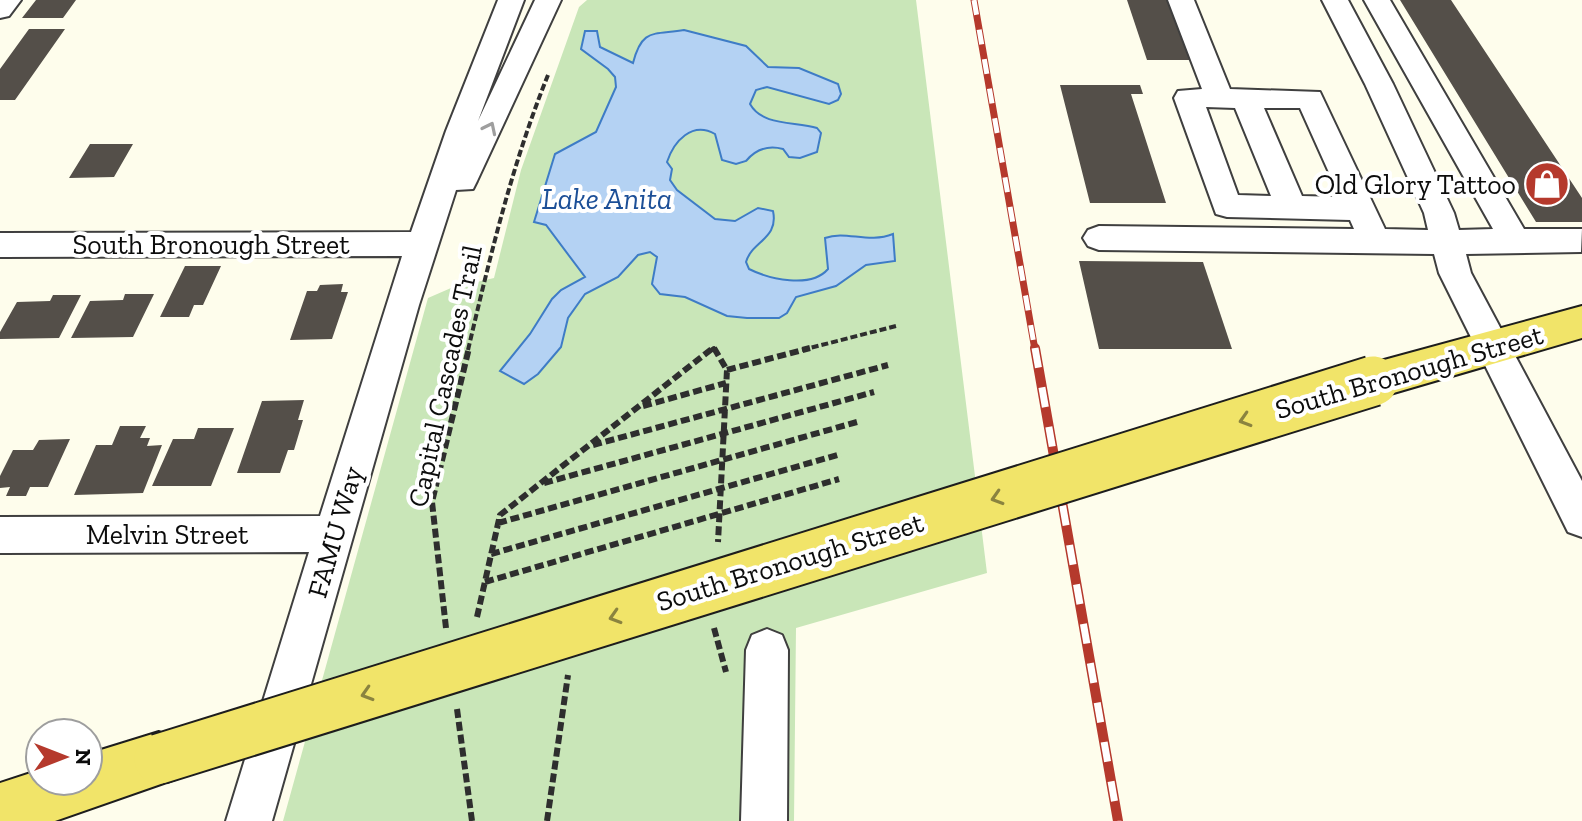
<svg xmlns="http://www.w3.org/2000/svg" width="1582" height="821" font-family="'Zilla Slab',serif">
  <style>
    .green { fill: #c9e6b8 }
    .water { fill: #b4d2f3; stroke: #3e7cc6; stroke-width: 2 }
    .building { fill: #544f49 }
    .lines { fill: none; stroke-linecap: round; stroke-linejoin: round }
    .minor-casing { stroke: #3f3f3f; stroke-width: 4 }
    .major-casing { stroke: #1d1d1d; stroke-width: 4 }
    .path-far1 { stroke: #2e2e2e; stroke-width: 4; stroke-dasharray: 7 3; stroke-linecap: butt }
    .path { stroke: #2e2e2e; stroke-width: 6; stroke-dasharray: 9 4; stroke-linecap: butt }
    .minor { fill: #fff; fill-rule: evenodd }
    .major { fill: #f1e469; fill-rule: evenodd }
    .rail-far1-casing { stroke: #b5392c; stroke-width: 7 }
    .rail-casing { stroke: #b5392c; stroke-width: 10 }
    .rail-far1 { stroke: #fff; stroke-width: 5; stroke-dasharray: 15; stroke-linecap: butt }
    .rail { stroke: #fff; stroke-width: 7; stroke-dasharray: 20; stroke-linecap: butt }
    .major-bridge-casing { stroke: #1d1d1d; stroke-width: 53; stroke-linecap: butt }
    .major-bridge { stroke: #f1e469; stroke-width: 49 }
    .oneway { stroke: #9e9e9e }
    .oneway2 { stroke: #8a833f }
    .labels { text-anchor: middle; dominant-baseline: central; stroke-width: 8; stroke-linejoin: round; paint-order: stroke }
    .poi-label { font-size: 28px; fill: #0c0c0c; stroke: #fff; text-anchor: end }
    .street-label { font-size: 28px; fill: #0c0c0c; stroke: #fff }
    .water-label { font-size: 30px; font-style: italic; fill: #1c4f97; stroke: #fff }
  </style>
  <rect width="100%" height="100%" fill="#fefdec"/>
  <!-- green -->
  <path class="green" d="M 587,0 L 916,0 L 987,573 L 796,628 L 794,821 L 283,821 L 428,298 L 451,288 L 494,278 L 521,170 L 579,7 Z"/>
  <!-- water -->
  <path class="water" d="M 684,30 L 746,46 L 768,67 L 799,68 L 838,84 L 841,94 L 838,100 L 829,104 L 767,87 L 756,90 L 750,104 C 763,127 796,121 817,128 L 821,133 L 817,152 L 800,158 L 789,157 L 783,149 C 768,145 756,149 746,161 L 736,164 L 722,160 L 715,134 C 692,121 674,141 667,162 L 672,169 L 670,180 L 677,190 L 715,219 L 735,221 L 758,208 L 773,211 C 779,239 752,241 746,262 L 749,269 C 769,279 811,289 828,269 L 825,238 C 846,230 868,244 893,234 L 895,261 L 866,265 L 836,286 L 796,297 L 787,313 L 779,318 L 747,318 L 727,316 L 685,297 L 660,294 L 652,284 L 657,257 L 650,252 L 638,255 L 618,277 L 585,294 L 568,318 L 561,347 L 538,374 L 524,384 L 500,371 L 530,334 L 552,299 L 561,290 L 585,277 L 546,225 L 534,222 L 555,154 L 596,132 L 616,87 L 615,77 L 608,69 L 581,49 L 585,31 L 597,31 L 600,47 L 633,63 C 642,28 653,35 684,30 Z"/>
  <!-- building -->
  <path class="building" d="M 36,0 L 76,0 L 63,18 L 22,18 Z
    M 1127,0 L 1168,0 L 1190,60 L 1147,60 Z
    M 1400,0 L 1451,0 L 1582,198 L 1582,222 L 1536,222 Z
    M 29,29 L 65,29 L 15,100 L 0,100 L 0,69 Z
    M 1060,85 L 1140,85 L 1143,94 L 1131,94 L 1166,203 L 1090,203 Z
    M 90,144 L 133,144 L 114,177 L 69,178 Z
    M 1079,261 L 1203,262 L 1232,349 L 1099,349 Z
    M 185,266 L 221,266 L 203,305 L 194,305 L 189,317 L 160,317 Z
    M 343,284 L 341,292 L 348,292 L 332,339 L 290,340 L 307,291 L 317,291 L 320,285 Z
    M 125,294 L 154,294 L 133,337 L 71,338 L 90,301 L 123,300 Z
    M 53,295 L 81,295 L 59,338 L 0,339 L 0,332 L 17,302 L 50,301 Z
    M 304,400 L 298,420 L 303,420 L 294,450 L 288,450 L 280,473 L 237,473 L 262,401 Z
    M 120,426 L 146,426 L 140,438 L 150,438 L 147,446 L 162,445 L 143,493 L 74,495 L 96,445 L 112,445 Z
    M 198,428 L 234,428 L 211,486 L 152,486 L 173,439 L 194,439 Z
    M 70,439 L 48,487 L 30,487 L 26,496 L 6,496 L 10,487 L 0,488 L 0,476 L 13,450 L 33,450 L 39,440 Z"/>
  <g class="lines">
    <!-- minor casing -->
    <g class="minor-casing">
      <path id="minor" d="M 0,0 L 21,0 L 9,16 L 0,18 Z
        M 498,0 L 524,0 L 478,121 L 535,0 L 561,0 L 477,181 L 473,189 L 456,190 L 419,305 L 272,821 L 226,821 L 309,552 L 0,553 L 0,517 L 320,516 L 402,256 L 0,257 L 0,233 L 411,232 L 446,131 Z
        M 1168,0 L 1194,0 L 1230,89 L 1320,92 L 1385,229 L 1428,230 L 1424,213 L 1365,84 L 1322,0 L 1348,0 L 1393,84 L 1454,213 L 1459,230 L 1493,229 L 1364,0 L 1390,0 L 1524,229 L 1582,229 L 1581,252 L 1466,254 L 1471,273 L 1582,481 L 1582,537 L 1568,532 L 1439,273 L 1434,254 L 1099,250 L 1088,246 L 1083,238 L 1088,230 L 1099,226 L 1354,229 L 1350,220 L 1227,217 L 1216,214 L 1174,98 L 1178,91 L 1202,89 ZM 1206,107 L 1235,108 L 1271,196 L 1238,195 ZM 1264,108 L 1300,108 L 1340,197 L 1302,196 Z
        M 767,629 L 782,635 L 788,650 L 787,821 L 741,821 L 746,650 L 752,635 Z"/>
    </g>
    <!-- major casing -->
    <g class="major-casing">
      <path id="major" d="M 1582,306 L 1582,338 L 1373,399 L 1358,394 L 1351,381 L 1358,368 L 1373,363 Z
        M 159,732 L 178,740 L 186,759 L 178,778 L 55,821 L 0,821 L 0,783 L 40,770 L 40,781 L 88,781 L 88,754 Z"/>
    </g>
    <!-- path-far1 -->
    <path class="path-far1" d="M 468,350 C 490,257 512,164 548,75
      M 711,350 L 714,348 L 715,350
      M 802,350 L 896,326"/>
    <!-- path -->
    <path class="path" d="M 714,348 L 727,370 L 718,542
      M 727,370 L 810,348
      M 643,406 L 726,383
      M 593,445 L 888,365
      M 544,483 L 874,392
      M 498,523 L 857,422
      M 491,554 L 841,454
      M 485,582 L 839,479
      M 477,617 L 500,515 L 713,348
      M 446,628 L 432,502 L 469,348
      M 714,628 L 726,672
      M 457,709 L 472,821
      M 547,821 L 568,675"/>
    <!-- minor -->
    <use href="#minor" class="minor"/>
    <!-- major -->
    <use href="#major" class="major"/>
    <!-- rail-far1 casing -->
    <g class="rail-far1-casing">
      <path id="rail-far1" d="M 974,0 L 1035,350"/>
    </g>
    <!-- rail casing -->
    <g class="rail-casing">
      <path id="rail" d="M 1035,348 L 1118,821"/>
    </g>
    <!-- rail-far1 -->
    <use href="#rail-far1" class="rail-far1"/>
    <!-- rail -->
    <use href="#rail" class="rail"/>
    <!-- major-bridge casing -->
    <g class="major-bridge-casing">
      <path id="major-bridge" d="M 159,759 L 1373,381"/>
    </g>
    <!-- major-bridge -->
    <use href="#major-bridge" class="major-bridge"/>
  </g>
  <!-- one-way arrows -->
  <defs><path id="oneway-chevron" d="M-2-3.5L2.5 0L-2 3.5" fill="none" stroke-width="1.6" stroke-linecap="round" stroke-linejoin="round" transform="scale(2)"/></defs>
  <use class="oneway" href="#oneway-chevron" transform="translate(490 128) rotate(-64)"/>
  <g class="oneway2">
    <use href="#oneway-chevron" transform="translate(1245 420) rotate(163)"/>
    <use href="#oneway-chevron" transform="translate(997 498) rotate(163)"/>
    <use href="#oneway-chevron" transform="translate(615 617) rotate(163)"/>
    <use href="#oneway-chevron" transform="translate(367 694) rotate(163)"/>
  </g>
  <!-- icons -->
  <defs>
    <g id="shop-disc" transform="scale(2.3)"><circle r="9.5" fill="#b5392c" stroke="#fff"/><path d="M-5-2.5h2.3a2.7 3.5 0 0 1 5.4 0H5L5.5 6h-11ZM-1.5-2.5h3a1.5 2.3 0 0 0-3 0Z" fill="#fff"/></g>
  </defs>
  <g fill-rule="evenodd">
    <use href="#shop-disc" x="1547" y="184"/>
  </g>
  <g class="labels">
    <!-- poi labels -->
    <g class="poi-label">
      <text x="1516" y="184">Old Glory Tattoo</text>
    </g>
    <!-- street labels -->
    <g class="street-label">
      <text x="211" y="244">South Bronough Street</text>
      <text transform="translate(1409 372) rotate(-16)">South Bronough Street</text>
      <text transform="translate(445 376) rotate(-78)">Capital Cascades Trail</text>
      <text transform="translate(335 532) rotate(-74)">FAMU Way</text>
      <text x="167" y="534">Melvin Street</text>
      <text transform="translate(790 562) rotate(-17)">South Bronough Street</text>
    </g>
    <!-- water labels -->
    <g class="water-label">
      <text x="607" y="199">Lake Anita</text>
    </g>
  </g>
  <!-- north arrow -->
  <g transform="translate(64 757) rotate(90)"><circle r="38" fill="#ffffff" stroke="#9e9e9e" stroke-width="2"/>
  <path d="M0-6L14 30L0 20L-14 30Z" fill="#b5392c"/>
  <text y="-12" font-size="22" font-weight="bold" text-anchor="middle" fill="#0c0c0c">N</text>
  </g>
</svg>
